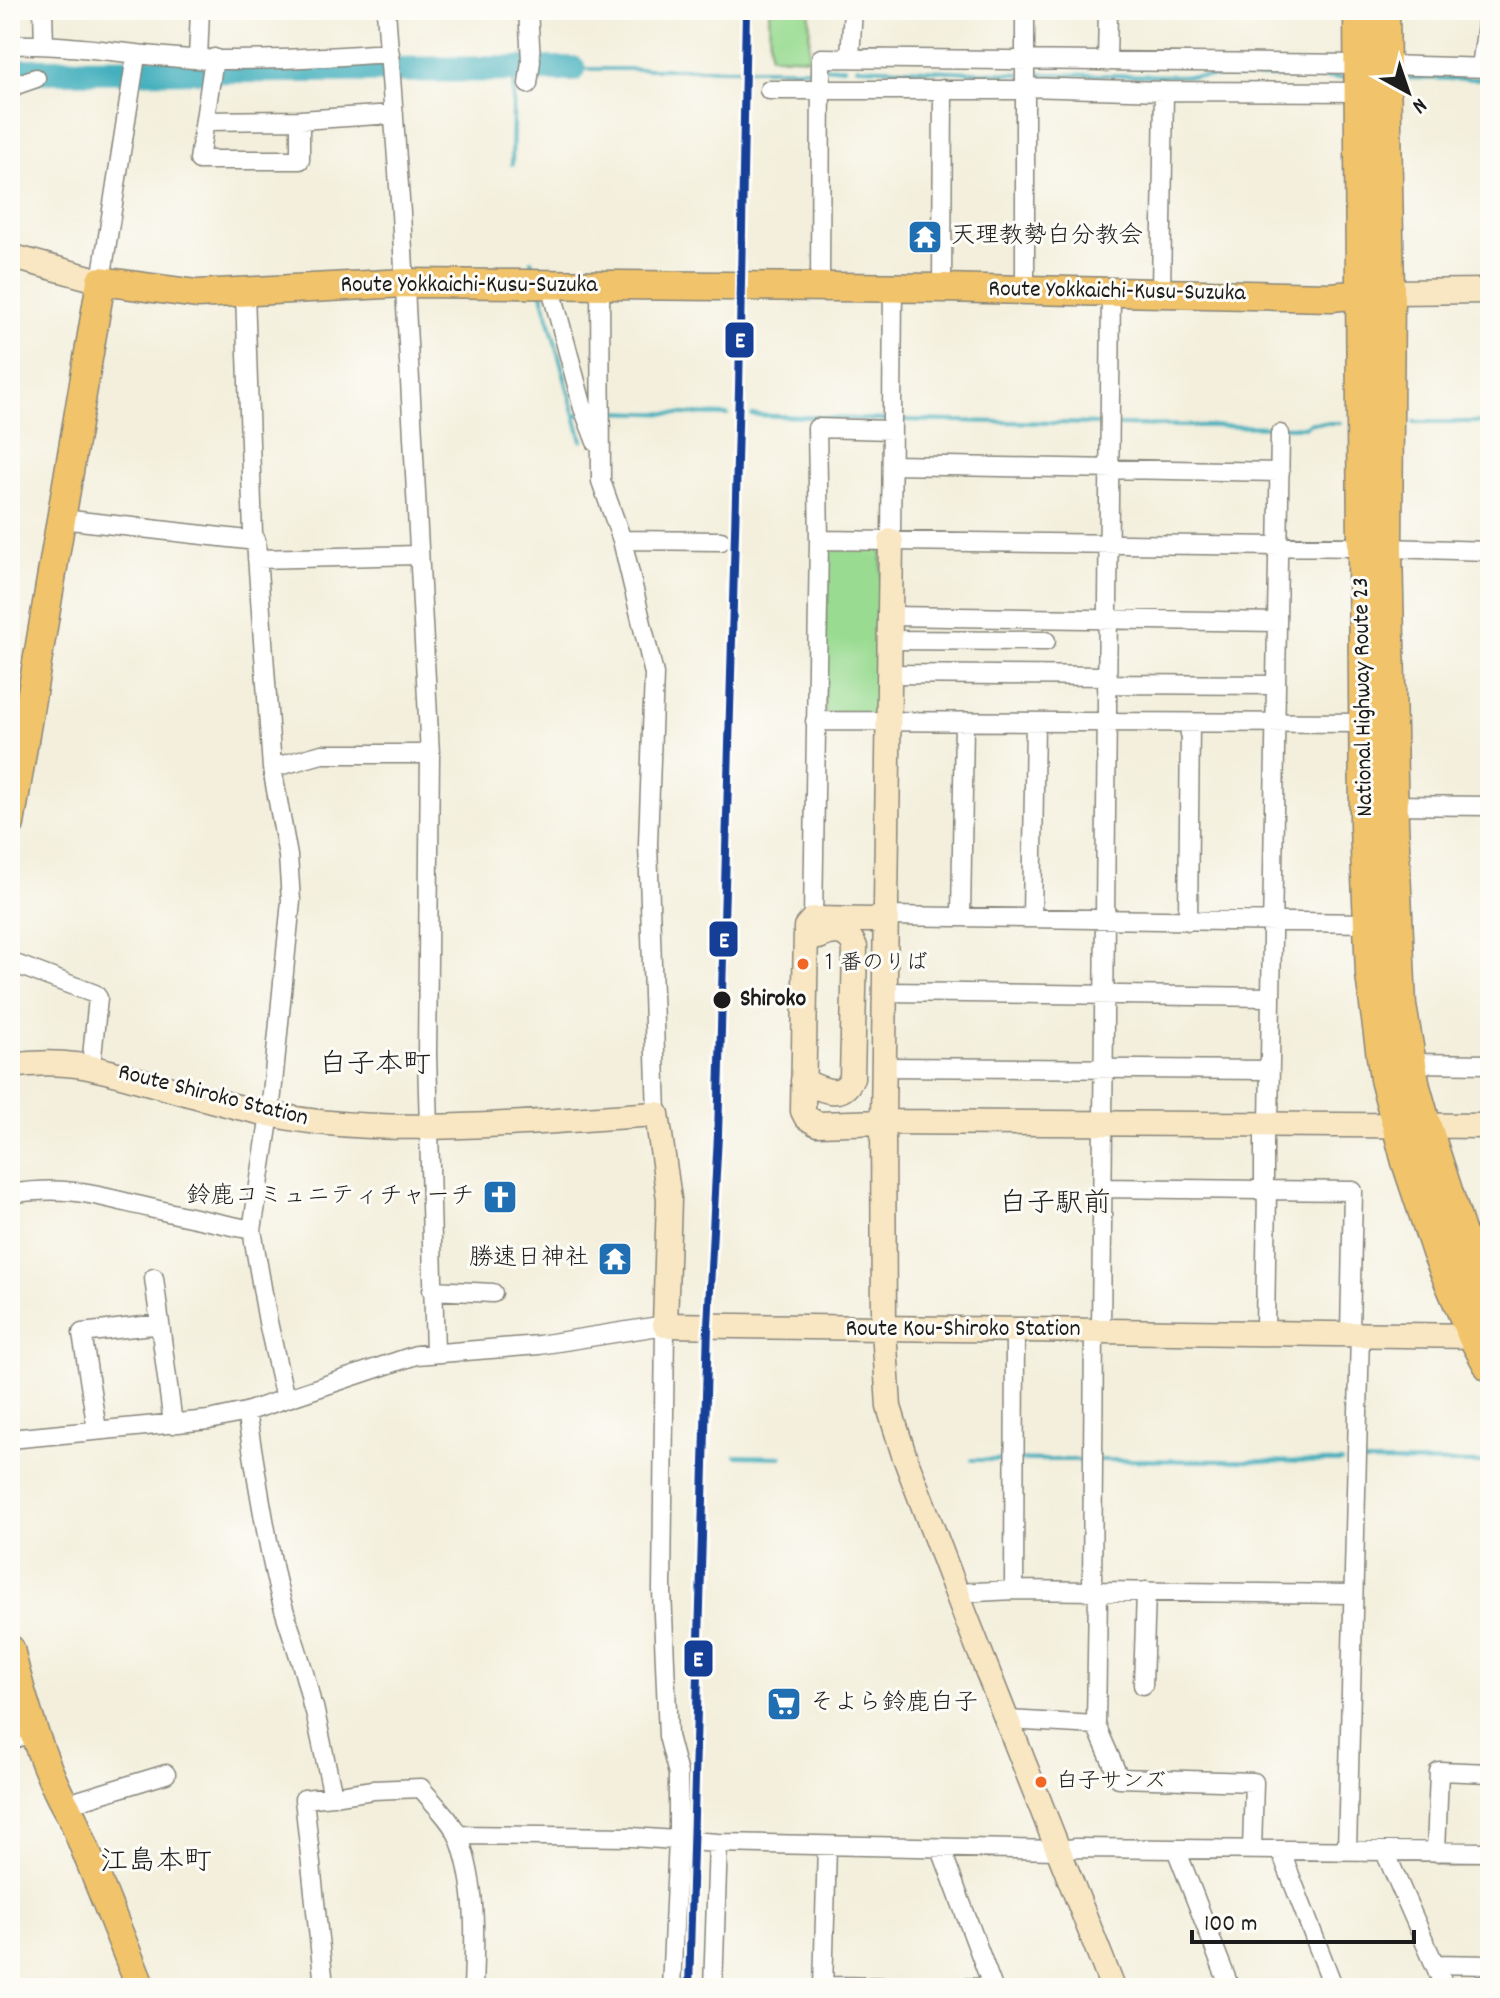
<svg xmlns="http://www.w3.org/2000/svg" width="1500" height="1998" font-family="Dekko,'Klee One',sans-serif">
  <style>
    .green { fill: #9adb92; stroke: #5b7c57; stroke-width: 2 }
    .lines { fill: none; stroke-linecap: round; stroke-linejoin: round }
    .stream { stroke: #3eadbb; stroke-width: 4 }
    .river { stroke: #3eadbb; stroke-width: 26 }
    .street-casing { stroke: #88867c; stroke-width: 21 }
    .secondary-casing { stroke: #88867c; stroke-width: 27 }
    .primary-casing { stroke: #88867c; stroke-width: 31 }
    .highway-casing { stroke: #88867c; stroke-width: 35 }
    .street { stroke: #fff; stroke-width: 18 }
    .secondary { stroke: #f9e7c3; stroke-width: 24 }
    .primary { stroke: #f1c36a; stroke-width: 28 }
    .highway { stroke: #f1c36a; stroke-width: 32 }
    .rail-1-casing { stroke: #fdfcf7; stroke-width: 14 }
    .rail-1 { stroke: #153f97; stroke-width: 8 }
    .bus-dot { fill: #f26522; stroke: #fdfcf7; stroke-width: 3 }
    .stop-dot { fill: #1c1c1c; stroke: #fdfcf7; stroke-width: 3 }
    .labels { text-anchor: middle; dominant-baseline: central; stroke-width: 6; stroke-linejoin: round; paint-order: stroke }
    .bus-label { font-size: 22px; fill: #1c1c1c; stroke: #fdfcf7; text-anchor: start }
    .poi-label { font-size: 24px; fill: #1c1c1c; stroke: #fdfcf7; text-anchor: start }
    .street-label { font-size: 24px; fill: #1c1c1c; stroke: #fdfcf7 }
    .stop-label { font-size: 24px; font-weight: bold; fill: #1c1c1c; stroke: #fdfcf7; text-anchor: start }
    .quarter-label { font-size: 28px; fill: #1c1c1c; stroke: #fdfcf7 }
    .line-badge { stroke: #fdfcf7; stroke-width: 3 }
    .badge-label { font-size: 22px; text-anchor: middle; font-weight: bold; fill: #fff }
  </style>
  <rect width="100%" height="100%" fill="#fdfcf7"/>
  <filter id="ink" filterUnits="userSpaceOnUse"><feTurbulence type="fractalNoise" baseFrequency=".0125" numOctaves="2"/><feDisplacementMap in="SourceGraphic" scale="16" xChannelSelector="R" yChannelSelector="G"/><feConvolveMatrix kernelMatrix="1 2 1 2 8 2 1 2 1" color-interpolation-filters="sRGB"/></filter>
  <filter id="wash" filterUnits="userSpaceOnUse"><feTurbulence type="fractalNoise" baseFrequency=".006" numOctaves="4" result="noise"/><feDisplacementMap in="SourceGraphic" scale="32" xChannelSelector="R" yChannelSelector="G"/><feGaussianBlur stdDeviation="1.8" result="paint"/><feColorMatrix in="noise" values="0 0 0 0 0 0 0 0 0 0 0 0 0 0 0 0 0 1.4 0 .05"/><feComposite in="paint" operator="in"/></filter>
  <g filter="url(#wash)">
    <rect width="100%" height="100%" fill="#f3efdc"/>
    <!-- green -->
    <path class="green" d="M 769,10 L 810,10 L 809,58 L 770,56 Z
      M 825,547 L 876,547 L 882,552 L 880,712 L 873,718 L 825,717 Z"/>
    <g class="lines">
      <!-- stream -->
      <path class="stream" d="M 857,67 L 1020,74
        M 825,68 L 844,67
        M 573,69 L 816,69
        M 1028,74 L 1348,78
        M 1396,78 L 1490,79
        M 512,164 L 514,69
        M 531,261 L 536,275
        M 542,294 L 575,415 L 581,414
        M 606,412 L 727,415
        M 575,415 L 582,441
        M 752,415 L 885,420
        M 904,420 L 1103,424
        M 1414,422 L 1490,422
        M 1116,425 L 1304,427 L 1311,423 L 1340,423
        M 736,1456 L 781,1457
        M 972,1460 L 1011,1460
        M 1019,1460 L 1087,1460
        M 1099,1460 L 1341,1462
        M 1365,1462 L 1490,1463"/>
      <!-- river -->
      <path class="river" d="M 10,71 L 573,69"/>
    </g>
  </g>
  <g filter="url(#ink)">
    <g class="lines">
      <!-- street casing -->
      <g class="street-casing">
        <path id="street" d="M 43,10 L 44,44
          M 386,10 L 401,213 L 430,754 L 427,1055 L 435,1353
          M 1025,10 L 1025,289
          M 10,45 C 72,43 132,56 194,59 C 259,62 325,57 390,53
          M 850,57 L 853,10
          M 214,58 L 199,160 L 300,160 L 300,120
          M 198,59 L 200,10
          M 1107,62 L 1108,10
          M 1384,65 L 1490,68
          M 1481,67 L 1489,10
          M 528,84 L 531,61 L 528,10
          M 769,90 L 1020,90 L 1025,87 L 1164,91 L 1361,92
          M 10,91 L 16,85 L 36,78
          M 206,121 L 300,120 L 394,114
          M 101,281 L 136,56
          M 550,285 L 583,408 L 596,442
          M 600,285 L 601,481 L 622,540 L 654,674 L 648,844 L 657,1114
          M 820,287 L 821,58 L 1361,64
          M 942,288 L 943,89
          M 245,292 L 253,534 L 256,541 L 272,768 L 288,856 L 291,901 L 270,1114 L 252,1230 L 268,1322 L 285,1399
          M 1161,292 L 1164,91
          M 892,465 L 1280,472
          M 62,519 L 256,541
          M 622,540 L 721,541
          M 819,540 L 1363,547
          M 891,541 L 893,287
          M 1386,548 L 1490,551
          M 257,559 L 418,555
          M 890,616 L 1277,622
          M 889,640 L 1046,641
          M 889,674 L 1108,676
          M 1108,684 L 1276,685
          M 815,721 L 1365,723
          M 272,768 L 322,754 L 430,754
          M 1385,805 L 1490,806
          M 886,916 L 1369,923
          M 961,917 L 964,722
          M 1032,918 L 1035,722
          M 813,919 L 819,540 L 817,428 L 892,430
          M 1188,921 L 1190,723
          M 10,962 L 95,994 L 98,998 L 91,1066
          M 886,992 L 1270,997
          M 1410,1063 L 1490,1064
          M 883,1067 L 1268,1070
          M 1264,1124 L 1264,1189
          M 1269,1124 L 1280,434
          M 1102,1188 L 1353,1191 L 1350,1333
          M 10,1194 C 69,1185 94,1195 150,1208 C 184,1216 218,1223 252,1230
          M 154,1278 L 160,1324
          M 432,1290 L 493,1293
          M 1101,1331 L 1111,290
          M 1265,1332 L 1267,1189
          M 246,1412 C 256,1470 264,1530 278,1588 C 288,1628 305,1666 312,1706 L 314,1707 L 333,1796 L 373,1790 L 421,1788 C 433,1803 452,1820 459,1838 C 477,1885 475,1939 473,1988
          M 97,1430 L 82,1333 L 160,1324 L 173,1424
          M 10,1439 L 209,1420 L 246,1412 L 416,1355 L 539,1345 L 665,1325 L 662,1590 L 668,1736 L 678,1774 L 678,1840 L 671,1988
          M 1014,1590 L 1015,1329
          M 1092,1590 L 1094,1331
          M 1098,1591 L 1096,1725 L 1119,1778 L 1254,1782 L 1252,1850
          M 957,1593 L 1014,1590 L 1352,1594
          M 1143,1685 L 1146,1591
          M 1008,1720 L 1096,1725
          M 10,1740 L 35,1732
          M 64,1805 L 166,1774
          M 458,1835 L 632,1837 L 718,1843 L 1060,1850 L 1076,1848 L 1490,1852
          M 941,1849 L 993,1988
          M 1176,1849 L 1230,1988
          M 1347,1851 L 1360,1333
          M 1281,1852 L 1334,1988
          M 1385,1852 L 1445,1988
          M 1436,1852 L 1439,1771 L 1490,1773
          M 1434,1964 L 1490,1965
          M 323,1976 L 304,1799 L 333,1796
          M 823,1986 L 993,1988
          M 713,1988 L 718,1843
          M 823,1988 L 827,1846"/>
      </g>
      <!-- secondary casing -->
      <g class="secondary-casing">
        <path id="secondary" d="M 10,256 L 101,281
          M 1388,292 L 1490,291
          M 891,541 L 883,1122 L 884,1330 L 889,1407 L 904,1455 L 966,1617 L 1113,1988
          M 886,916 L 873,920 L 813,919 L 806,927 L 803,1111 L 806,1117 L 817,1124 L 883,1122 L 1490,1126
          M 10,1066 C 74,1057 104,1071 164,1087 C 214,1101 266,1116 318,1122 C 430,1134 544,1121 657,1114 L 669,1199 L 665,1325 L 1474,1336
          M 803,1081 C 821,1089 841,1101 852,1078 L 855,947 C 848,930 834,929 819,937"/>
      </g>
      <!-- primary casing -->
      <g class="primary-casing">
        <path id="primary" d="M 10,824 L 101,281 L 197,294 L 405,283 L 942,288 L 1331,297 L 1383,292
          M 10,1649 C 21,1698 46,1777 73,1819 L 141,1988"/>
      </g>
      <!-- highway casing -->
      <g class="highway-casing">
        <path id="highway" d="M 1360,10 L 1366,827 L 1372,975 L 1386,1079 L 1408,1162 L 1438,1252 L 1474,1336 L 1490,1365
          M 1383,10 L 1388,292 L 1386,548 L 1392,822 L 1400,1006 L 1414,1087 L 1425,1126 L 1476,1284 L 1490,1312"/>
      </g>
      <!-- street -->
      <use href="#street" class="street"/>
      <!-- secondary -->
      <use href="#secondary" class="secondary"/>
      <!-- primary -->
      <use href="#primary" class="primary"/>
      <!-- highway -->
      <use href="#highway" class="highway"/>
      <!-- rail-1 casing -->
      <g class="rail-1-casing">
        <path id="rail-1" d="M 689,1988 L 708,1326 L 718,1135 L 739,390 L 746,10"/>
      </g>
      <!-- rail-1 -->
      <use href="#rail-1" class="rail-1"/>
    </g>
  </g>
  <!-- icons -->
  <defs>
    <g id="temple-square" transform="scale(1.8)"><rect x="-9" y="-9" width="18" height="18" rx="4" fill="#1f6fb2" stroke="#fdfcf7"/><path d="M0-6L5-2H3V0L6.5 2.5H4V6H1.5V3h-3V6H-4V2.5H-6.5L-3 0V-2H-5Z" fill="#fff"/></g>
    <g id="church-square" transform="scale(1.8)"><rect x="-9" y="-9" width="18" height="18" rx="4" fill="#1f6fb2" stroke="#fdfcf7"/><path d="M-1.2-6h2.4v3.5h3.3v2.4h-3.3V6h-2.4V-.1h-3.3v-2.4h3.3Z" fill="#fff"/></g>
    <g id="supermarket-square" transform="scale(1.8)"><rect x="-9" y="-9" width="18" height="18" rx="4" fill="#1f6fb2" stroke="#fdfcf7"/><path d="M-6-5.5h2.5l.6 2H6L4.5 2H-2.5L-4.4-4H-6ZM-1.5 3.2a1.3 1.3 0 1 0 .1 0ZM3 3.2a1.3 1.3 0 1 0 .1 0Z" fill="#fff"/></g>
  </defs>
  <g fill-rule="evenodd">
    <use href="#temple-square" x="925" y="237"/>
    <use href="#church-square" x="500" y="1197"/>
    <use href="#temple-square" x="615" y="1259"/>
    <use href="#supermarket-square" x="784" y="1704"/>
  </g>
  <!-- markers -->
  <g class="bus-dot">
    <circle cx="803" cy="964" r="7"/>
    <circle cx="1041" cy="1782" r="7"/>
  </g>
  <circle class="stop-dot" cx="722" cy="1000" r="10"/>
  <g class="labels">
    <!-- bus labels -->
    <g class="bus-label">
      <text x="818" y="964">１番のりば</text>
      <text x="1056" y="1782">白子サンズ</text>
    </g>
    <!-- poi labels -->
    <g class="poi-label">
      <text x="951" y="237">天理教勢白分教会</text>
      <text x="474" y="1197" text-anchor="end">鈴鹿コミュニティチャーチ</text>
      <text x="589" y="1259" text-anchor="end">勝速日神社</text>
      <text x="810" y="1704">そよら鈴鹿白子</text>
    </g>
    <!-- street labels -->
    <g class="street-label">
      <text x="469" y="286">Route Yokkaichi-Kusu-Suzuka</text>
      <text transform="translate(1117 292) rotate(1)">Route Yokkaichi-Kusu-Suzuka</text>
      <text transform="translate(1364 697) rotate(-91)">National Highway Route 23</text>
      <text transform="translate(213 1096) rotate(14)">Route Shiroko Station</text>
      <text x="963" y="1330">Route Kou-Shiroko Station</text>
    </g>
    <!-- stop labels -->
    <g class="stop-label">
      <text x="740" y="1000">Shiroko</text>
    </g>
    <!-- quarter labels -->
    <g class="quarter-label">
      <text x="375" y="1067">白子本町</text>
      <text x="1055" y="1206">白子駅前</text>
      <text x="156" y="1864">江島本町</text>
    </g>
  </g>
  <g class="line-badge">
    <rect x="724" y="321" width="31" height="38" rx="8" fill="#153f97"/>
    <rect x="708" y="920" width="31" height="38" rx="8" fill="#153f97"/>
    <rect x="683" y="1639" width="31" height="39" rx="8" fill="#153f97"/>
  </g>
  <g class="badge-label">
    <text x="740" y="347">E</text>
    <text x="724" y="947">E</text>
    <text x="698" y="1666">E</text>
  </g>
  <!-- margin -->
  <rect width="1500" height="1998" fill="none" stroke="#fdfcf7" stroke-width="40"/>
  <!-- north arrow -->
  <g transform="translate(1408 92) rotate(140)" stroke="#fdfcf7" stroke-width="6" paint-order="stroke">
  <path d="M0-6L14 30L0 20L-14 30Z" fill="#1c1c1c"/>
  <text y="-12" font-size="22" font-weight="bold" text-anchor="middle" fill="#1c1c1c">N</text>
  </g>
  <!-- scale -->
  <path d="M1192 1930v12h222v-12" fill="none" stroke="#1c1c1c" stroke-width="4"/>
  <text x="1204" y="1930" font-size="24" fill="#1c1c1c" stroke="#fdfcf7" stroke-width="6" paint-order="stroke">100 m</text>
</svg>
